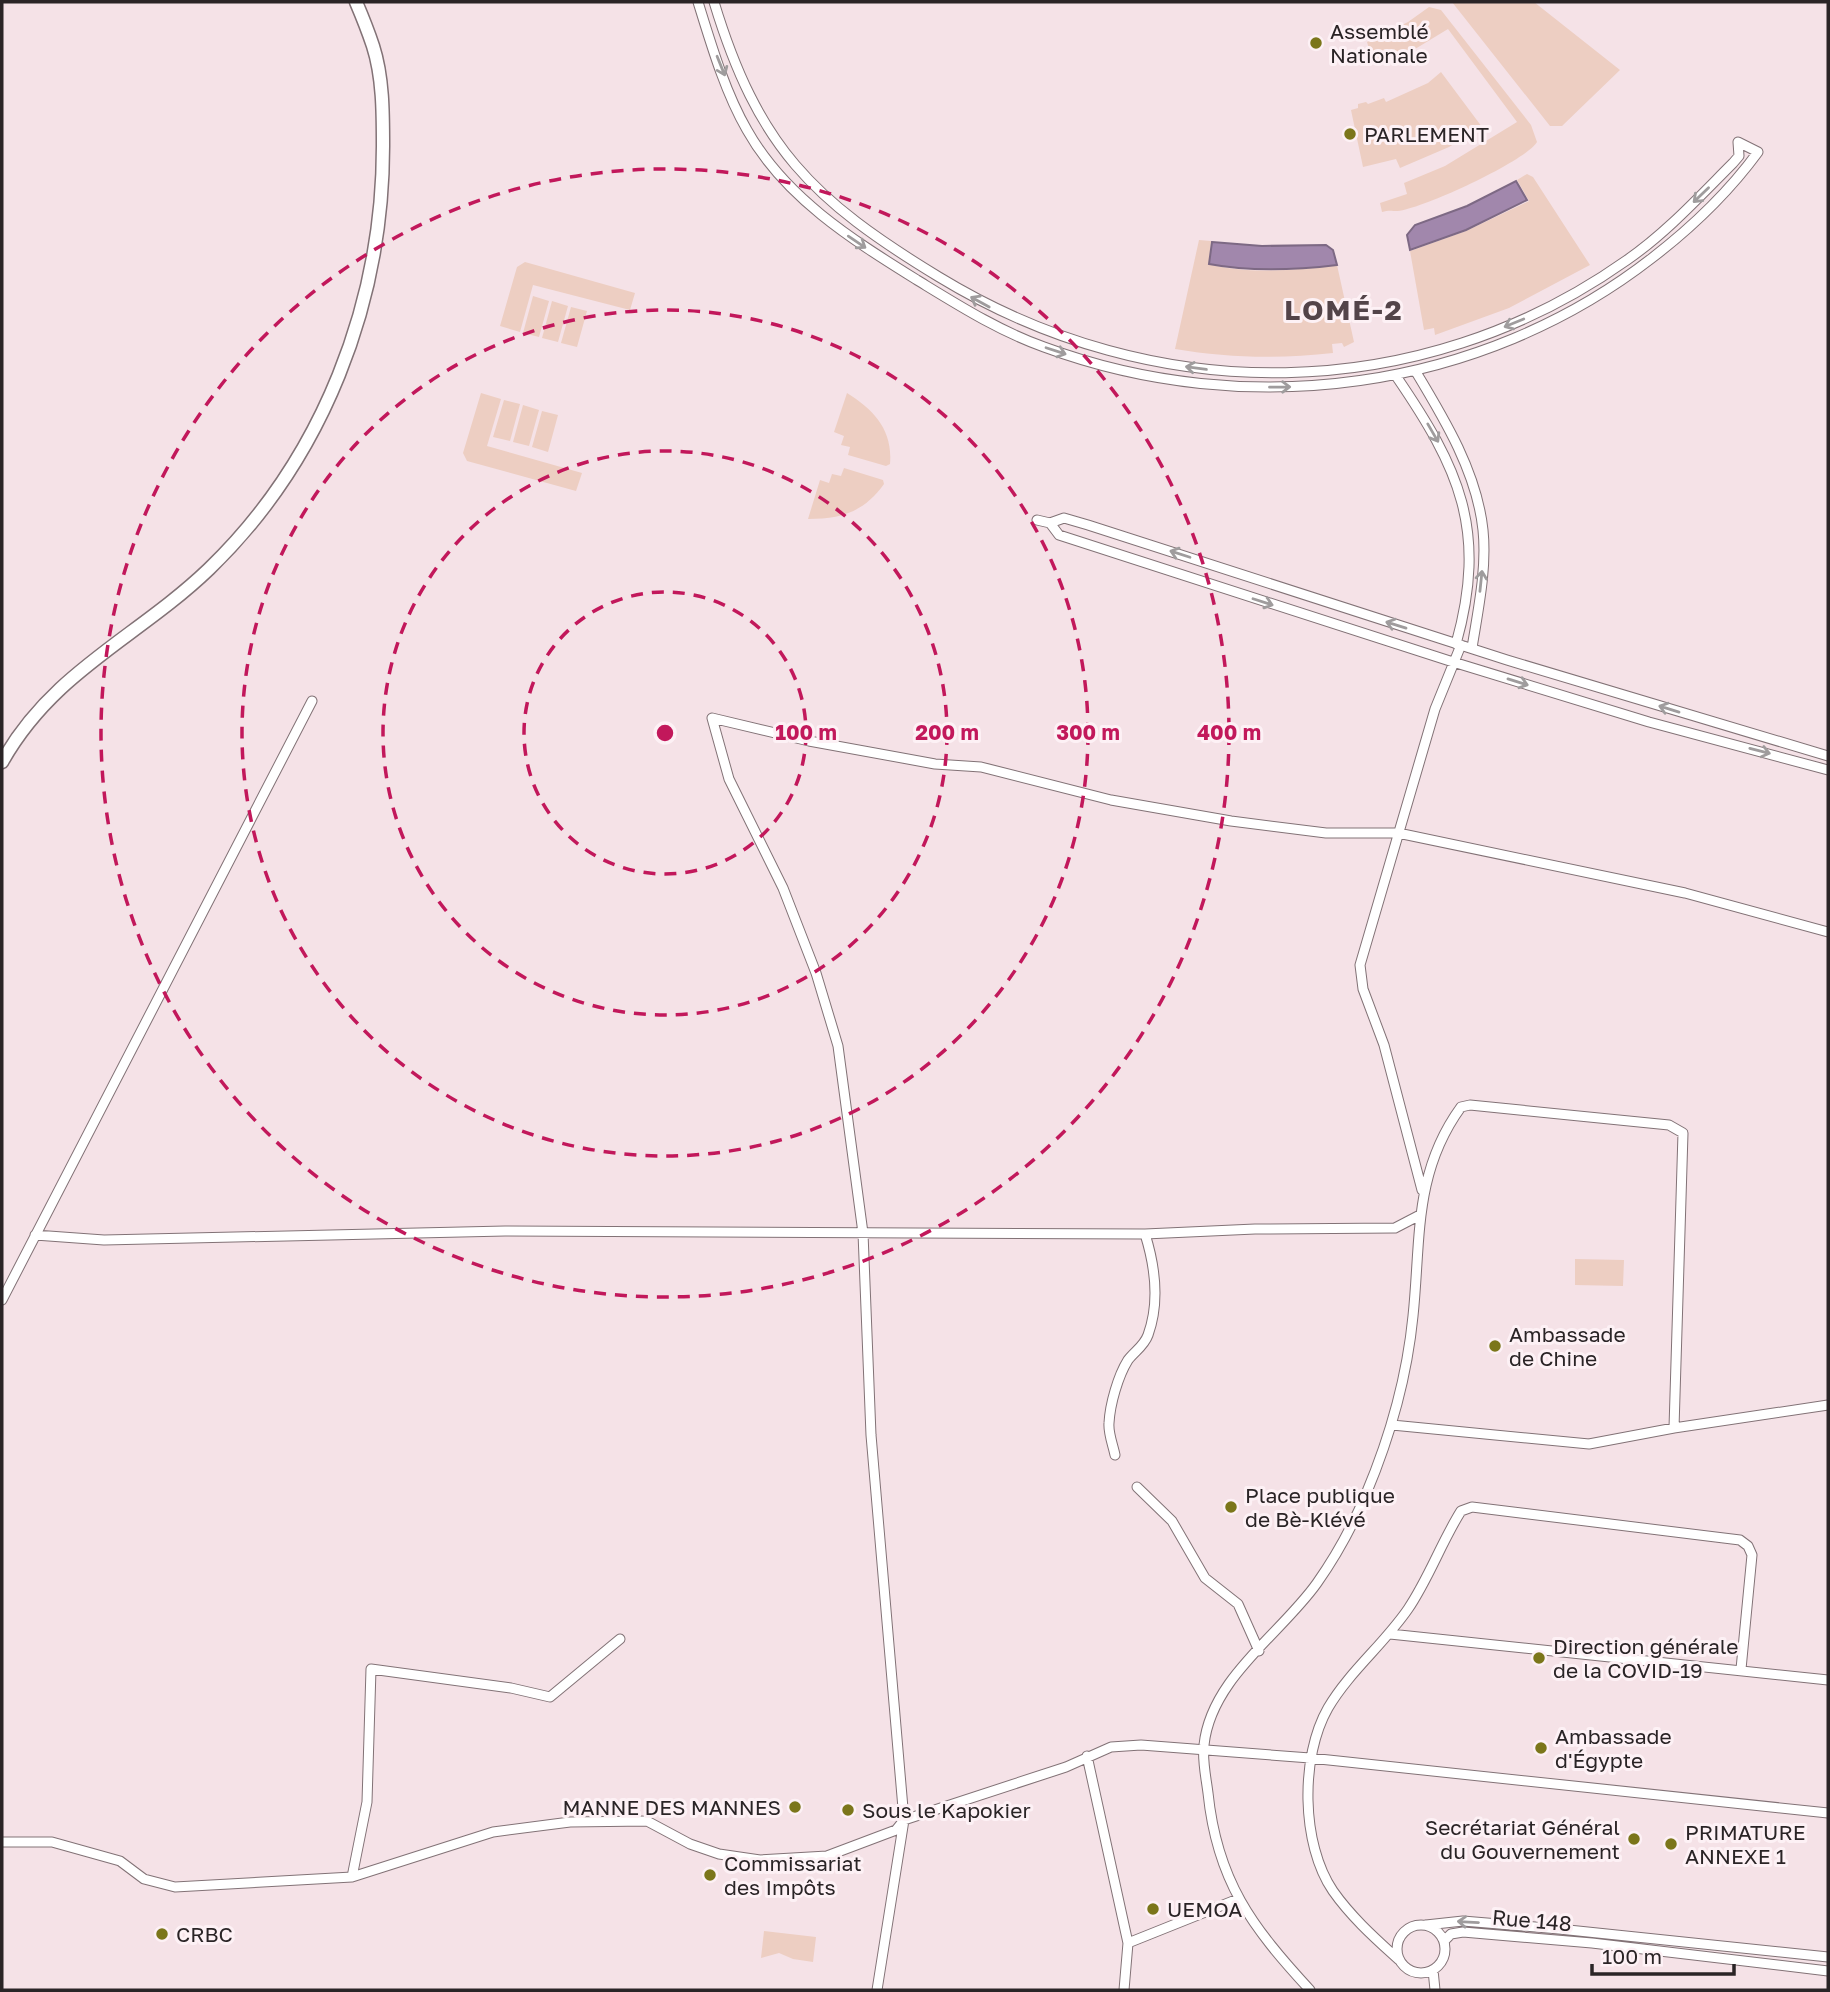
<svg xmlns="http://www.w3.org/2000/svg" width="1830" height="1992" font-family="'Golos Text',sans-serif">
  <style>
    .green { fill: #edcec2 }
    .water { fill: #a187ac; stroke: #7d6984; stroke-width: 2 }
    .lines { fill: none; stroke-linecap: round; stroke-linejoin: round }
    .minor-casing { stroke: #827276; stroke-width: 11 }
    .secondary-casing { stroke: #827276; stroke-width: 15 }
    .minor { stroke: #fff; stroke-width: 9 }
    .secondary { stroke: #fff; stroke-width: 12 }
    .oneway { stroke: #9f9c9d }
    .ring { fill: none; stroke: #c2185b; stroke-width: 3.5; stroke-dasharray: 12 9 }
    .poi-dot { fill: #7b761a; stroke: #fdf1f5; stroke-width: 2.5 }
    .labels { text-anchor: middle; dominant-baseline: central; stroke-width: 6; stroke-linejoin: round; paint-order: stroke }
    .poi-label { font-size: 21px; fill: #2a2426; stroke: #fdf1f5; text-anchor: start }
    .street-label { font-size: 21px; fill: #2a2426; stroke: #fdf1f5 }
    .district-label { font-size: 28px; font-weight: bold; letter-spacing: 2px; fill: #534449; stroke: #fdf1f5 }
    .centre { fill: #c2185b; stroke: #fdf1f5; stroke-width: 3.5 }
    .ring-label { font-size: 21px; text-anchor: middle; font-weight: bold; fill: #c2185b; stroke: #fdf1f5; stroke-width: 6; stroke-linejoin: round; paint-order: stroke }
  </style>
  <rect width="100%" height="100%" fill="#f5e2e7"/>
  <!-- green -->
  <path class="green" d="M 1452,2 L 1534,2 L 1620,70 L 1562,126 L 1550,126 Z
    M 1429,7 L 1441,10 L 1531,125 L 1537,142 C 1526,161 1418,211 1396,211 C 1393,211 1388,210 1382,212 L 1380,203 L 1407,194 L 1404,183 L 1445,166 L 1517,122 L 1448,29 L 1392,63 L 1389,56 L 1373,62 L 1367,42 L 1408,22 Z
    M 1441,72 L 1482,127 L 1449,147 L 1400,168 L 1396,159 L 1363,167 L 1351,110 L 1358,108 L 1358,104 L 1366,102 L 1368,104 L 1384,98 L 1386,102 L 1428,83 Z
    M 1527,174 L 1533,177 L 1590,265 L 1509,308 L 1435,335 L 1434,328 L 1424,330 L 1410,251 L 1466,231 L 1529,201 L 1517,180 Z
    M 1199,240 L 1211,241 L 1209,264 C 1249,275 1296,270 1337,265 L 1354,342 L 1344,347 L 1342,343 L 1332,344 L 1333,353 C 1279,359 1228,358 1175,349 Z
    M 525,262 L 635,293 L 630,310 L 533,285 L 520,332 L 500,326 L 517,267 Z
    M 533,296 L 549,301 L 539,337 L 523,333 Z
    M 552,301 L 568,306 L 558,342 L 542,338 Z
    M 571,307 L 587,311 L 577,347 L 561,343 Z
    M 481,393 L 501,399 L 487,446 L 582,473 L 576,491 L 467,461 L 463,453 Z
    M 847,393 C 874,410 893,430 890,464 L 886,466 L 848,455 L 850,447 L 841,445 L 844,436 L 834,432 Z
    M 504,400 L 520,404 L 510,441 L 493,437 Z
    M 523,405 L 539,410 L 529,446 L 513,442 Z
    M 542,411 L 558,415 L 548,452 L 532,447 Z
    M 844,468 L 883,480 L 884,484 C 864,512 841,519 808,519 L 820,480 L 829,483 L 832,474 L 841,476 Z
    M 1575,1259 L 1624,1260 L 1623,1286 L 1575,1285 Z
    M 764,1931 L 816,1937 L 813,1962 L 793,1959 L 779,1953 L 761,1958 Z"/>
  <!-- water -->
  <path class="water" d="M 1516,181 L 1527,200 L 1466,230 L 1410,250 L 1407,235 L 1415,225 L 1467,206 Z
    M 1212,242 L 1262,246 L 1326,245 L 1333,250 L 1337,265 C 1296,270 1251,272 1209,264 Z"/>
  <g class="lines">
    <!-- minor casing -->
    <g class="minor-casing">
      <path id="minor" d="M 698,2 C 711,44 725,92 747,130 C 785,198 853,240 917,280 C 958,305 999,331 1044,347 C 1247,422 1481,391 1652,258 C 1691,228 1728,193 1758,152 L 1738,142 L 1739,156 L 1733,163 C 1699,197 1666,233 1627,260 C 1419,407 1154,408 939,277 C 812,200 758,147 714,2
        M 1416,372 C 1445,420 1477,473 1483,530 C 1487,569 1478,610 1472,648
        M 1396,376 C 1459,468 1488,530 1456,644
        M 1037,520 L 1050,523 L 1064,518 L 1088,525 L 1507,660 L 1828,756
        M 1050,523 L 1059,535 L 1453,662 L 1649,722 L 1828,770
        M 1422,1190 L 1384,1045 L 1363,989 L 1360,965 L 1435,709 L 1461,645
        M 35,1235 L 104,1240 L 505,1231 L 1145,1234 L 1255,1229 L 1395,1228 L 1420,1215
        M 2,1300 L 312,701
        M 1392,1425 L 1589,1444 L 1674,1428 L 1828,1405
        M 1115,1455 C 1113,1445 1108,1433 1109,1423 C 1110,1404 1118,1376 1128,1360 C 1135,1351 1144,1346 1148,1335 C 1160,1302 1155,1266 1145,1234
        M 1137,1487 L 1172,1521 L 1205,1578 L 1238,1604 L 1259,1651
        M 1390,1634 L 1828,1680
        M 1087,1756 L 1128,1943 L 1124,1990
        M 2,1842 L 52,1842 L 120,1861 L 144,1879 L 175,1887 L 352,1877 L 493,1832 L 570,1822 L 647,1821 L 690,1844 L 719,1854 L 760,1860 L 827,1856 L 896,1830 L 904,1820 L 1066,1767 L 1111,1747 L 1141,1745 L 1310,1758 L 1828,1813
        M 352,1877 L 367,1802 L 371,1669 L 511,1688 L 550,1697 L 620,1639
        M1397 1949a24 24 0 1 1 48 0a24 24 0 1 1-48 0Z
        M 1426,1925 L 1463,1921 L 1559,1929 L 1828,1957
        M 1444,1941 L 1451,1934 L 1463,1932 L 1592,1943 L 1828,1971
        M 1128,1943 L 1238,1899
        M 1399,1960 C 1376,1939 1352,1918 1333,1891 C 1301,1844 1300,1757 1328,1708 C 1349,1672 1384,1644 1408,1609 C 1429,1578 1441,1543 1461,1511 L 1472,1507 L 1740,1540 L 1748,1546 L 1752,1555 L 1741,1669
        M 1433,1970 L 1435,1990
        M 877,1990 L 904,1820 L 871,1435 L 863,1233 L 838,1046 L 816,973 L 783,888 L 729,779 L 712,718 L 809,741 L 935,764 L 981,767 L 1111,800 L 1231,821 L 1326,833 L 1398,833 L 1685,893 L 1828,932
        M 1310,1990 C 1252,1927 1217,1881 1208,1793 C 1206,1777 1202,1760 1204,1745 C 1211,1678 1281,1634 1317,1583 C 1336,1556 1353,1525 1366,1494 C 1390,1437 1407,1377 1413,1316 C 1421,1240 1413,1173 1461,1107 L 1470,1105 L 1669,1125 L 1683,1133 L 1674,1428"/>
    </g>
    <!-- secondary casing -->
    <g class="secondary-casing">
      <path id="secondary" d="M 2,762 C 53,671 137,638 209,569 C 323,459 383,303 383,146 C 383,113 383,77 373,46 C 368,31 362,16 356,2"/>
    </g>
    <!-- minor -->
    <use href="#minor" class="minor"/>
    <!-- secondary -->
    <use href="#secondary" class="secondary"/>
  </g>
  <!-- one-way arrows -->
  <defs><path id="oneway-shaft" d="M-6 0H5M1.5-3L5.5 0L1.5 3" fill="none" stroke-width="1.6" stroke-linecap="round" stroke-linejoin="round" transform="scale(1.75)"/></defs>
  <g class="oneway">
    <use href="#oneway-shaft" transform="translate(721 66) rotate(68)"/>
    <use href="#oneway-shaft" transform="translate(1701 195) rotate(136)"/>
    <use href="#oneway-shaft" transform="translate(857 242) rotate(34)"/>
    <use href="#oneway-shaft" transform="translate(980 302) rotate(-151)"/>
    <use href="#oneway-shaft" transform="translate(1514 323) rotate(158)"/>
    <use href="#oneway-shaft" transform="translate(1056 351) rotate(18)"/>
    <use href="#oneway-shaft" transform="translate(1196 368) rotate(-172)"/>
    <use href="#oneway-shaft" transform="translate(1280 387) rotate(-1)"/>
    <use href="#oneway-shaft" transform="translate(1433 433) rotate(60)"/>
    <use href="#oneway-shaft" transform="translate(1180 554) rotate(-162)"/>
    <use href="#oneway-shaft" transform="translate(1481 581) rotate(-84)"/>
    <use href="#oneway-shaft" transform="translate(1263 602) rotate(18)"/>
    <use href="#oneway-shaft" transform="translate(1396 625) rotate(-163)"/>
    <use href="#oneway-shaft" transform="translate(1518 682) rotate(17)"/>
    <use href="#oneway-shaft" transform="translate(1669 709) rotate(-163)"/>
    <use href="#oneway-shaft" transform="translate(1760 751) rotate(14)"/>
    <use href="#oneway-shaft" transform="translate(1468 1922) rotate(-177)"/>
  </g>
  <!-- distance rings -->
  <g class="ring">
    <circle cx="665" cy="733" r="141"/>
    <circle cx="665" cy="733" r="282"/>
    <circle cx="665" cy="733" r="423"/>
    <circle cx="665" cy="733" r="564"/>
  </g>
  <!-- markers -->
  <g class="poi-dot">
    <circle cx="1316" cy="43" r="7"/>
    <circle cx="1350" cy="134" r="7"/>
    <circle cx="1495" cy="1346" r="7"/>
    <circle cx="1231" cy="1507" r="7"/>
    <circle cx="1539" cy="1658" r="7"/>
    <circle cx="1541" cy="1748" r="7"/>
    <circle cx="795" cy="1807" r="7"/>
    <circle cx="848" cy="1810" r="7"/>
    <circle cx="1634" cy="1839" r="7"/>
    <circle cx="1671" cy="1844" r="7"/>
    <circle cx="710" cy="1875" r="7"/>
    <circle cx="1153" cy="1909" r="7"/>
    <circle cx="162" cy="1934" r="7"/>
  </g>
  <g class="labels">
    <!-- poi labels -->
    <g class="poi-label">
      <text x="1330" y="31">Assemblé<tspan x="1330" dy="24">Nationale</tspan></text>
      <text x="1364" y="134">PARLEMENT</text>
      <text x="1509" y="1334">Ambassade<tspan x="1509" dy="24">de Chine</tspan></text>
      <text x="1245" y="1495">Place publique<tspan x="1245" dy="24">de Bè-Klévé</tspan></text>
      <text x="1553" y="1646">Direction générale<tspan x="1553" dy="24">de la COVID-19</tspan></text>
      <text x="1555" y="1736">Ambassade<tspan x="1555" dy="24">d'Égypte</tspan></text>
      <text x="781" y="1807" text-anchor="end">MANNE DES MANNES</text>
      <text x="862" y="1810">Sous le Kapokier</text>
      <text x="1620" y="1827" text-anchor="end">Secrétariat Général<tspan x="1620" dy="24">du Gouvernement</tspan></text>
      <text x="1685" y="1832">PRIMATURE<tspan x="1685" dy="24">ANNEXE 1</tspan></text>
      <text x="724" y="1863">Commissariat<tspan x="724" dy="24">des Impôts</tspan></text>
      <text x="1167" y="1909">UEMOA</text>
      <text x="176" y="1934">CRBC</text>
    </g>
    <!-- street labels -->
    <g class="street-label">
      <text transform="translate(1532 1920) rotate(5)">Rue 148</text>
    </g>
    <!-- district labels -->
    <g class="district-label">
      <text x="1344" y="309">LOMÉ-2</text>
    </g>
  </g>
  <circle cx="665" cy="733" r="10" class="centre"/>
  <g class="ring-label">
    <text x="806" y="740">100 m</text>
    <text x="947" y="740">200 m</text>
    <text x="1088" y="740">300 m</text>
    <text x="1229" y="740">400 m</text>
  </g>
  <!-- border -->
  <rect width="1830" height="1992" fill="none" stroke="#2a2426" stroke-width="7"/>
  <!-- scale -->
  <path d="M1592 1964v10h142v-10" fill="none" stroke="#2a2426" stroke-width="3.5"/>
  <text x="1602" y="1964" font-size="21" fill="#2a2426" stroke="#fdf1f5" stroke-width="5" paint-order="stroke">100 m</text>
</svg>
